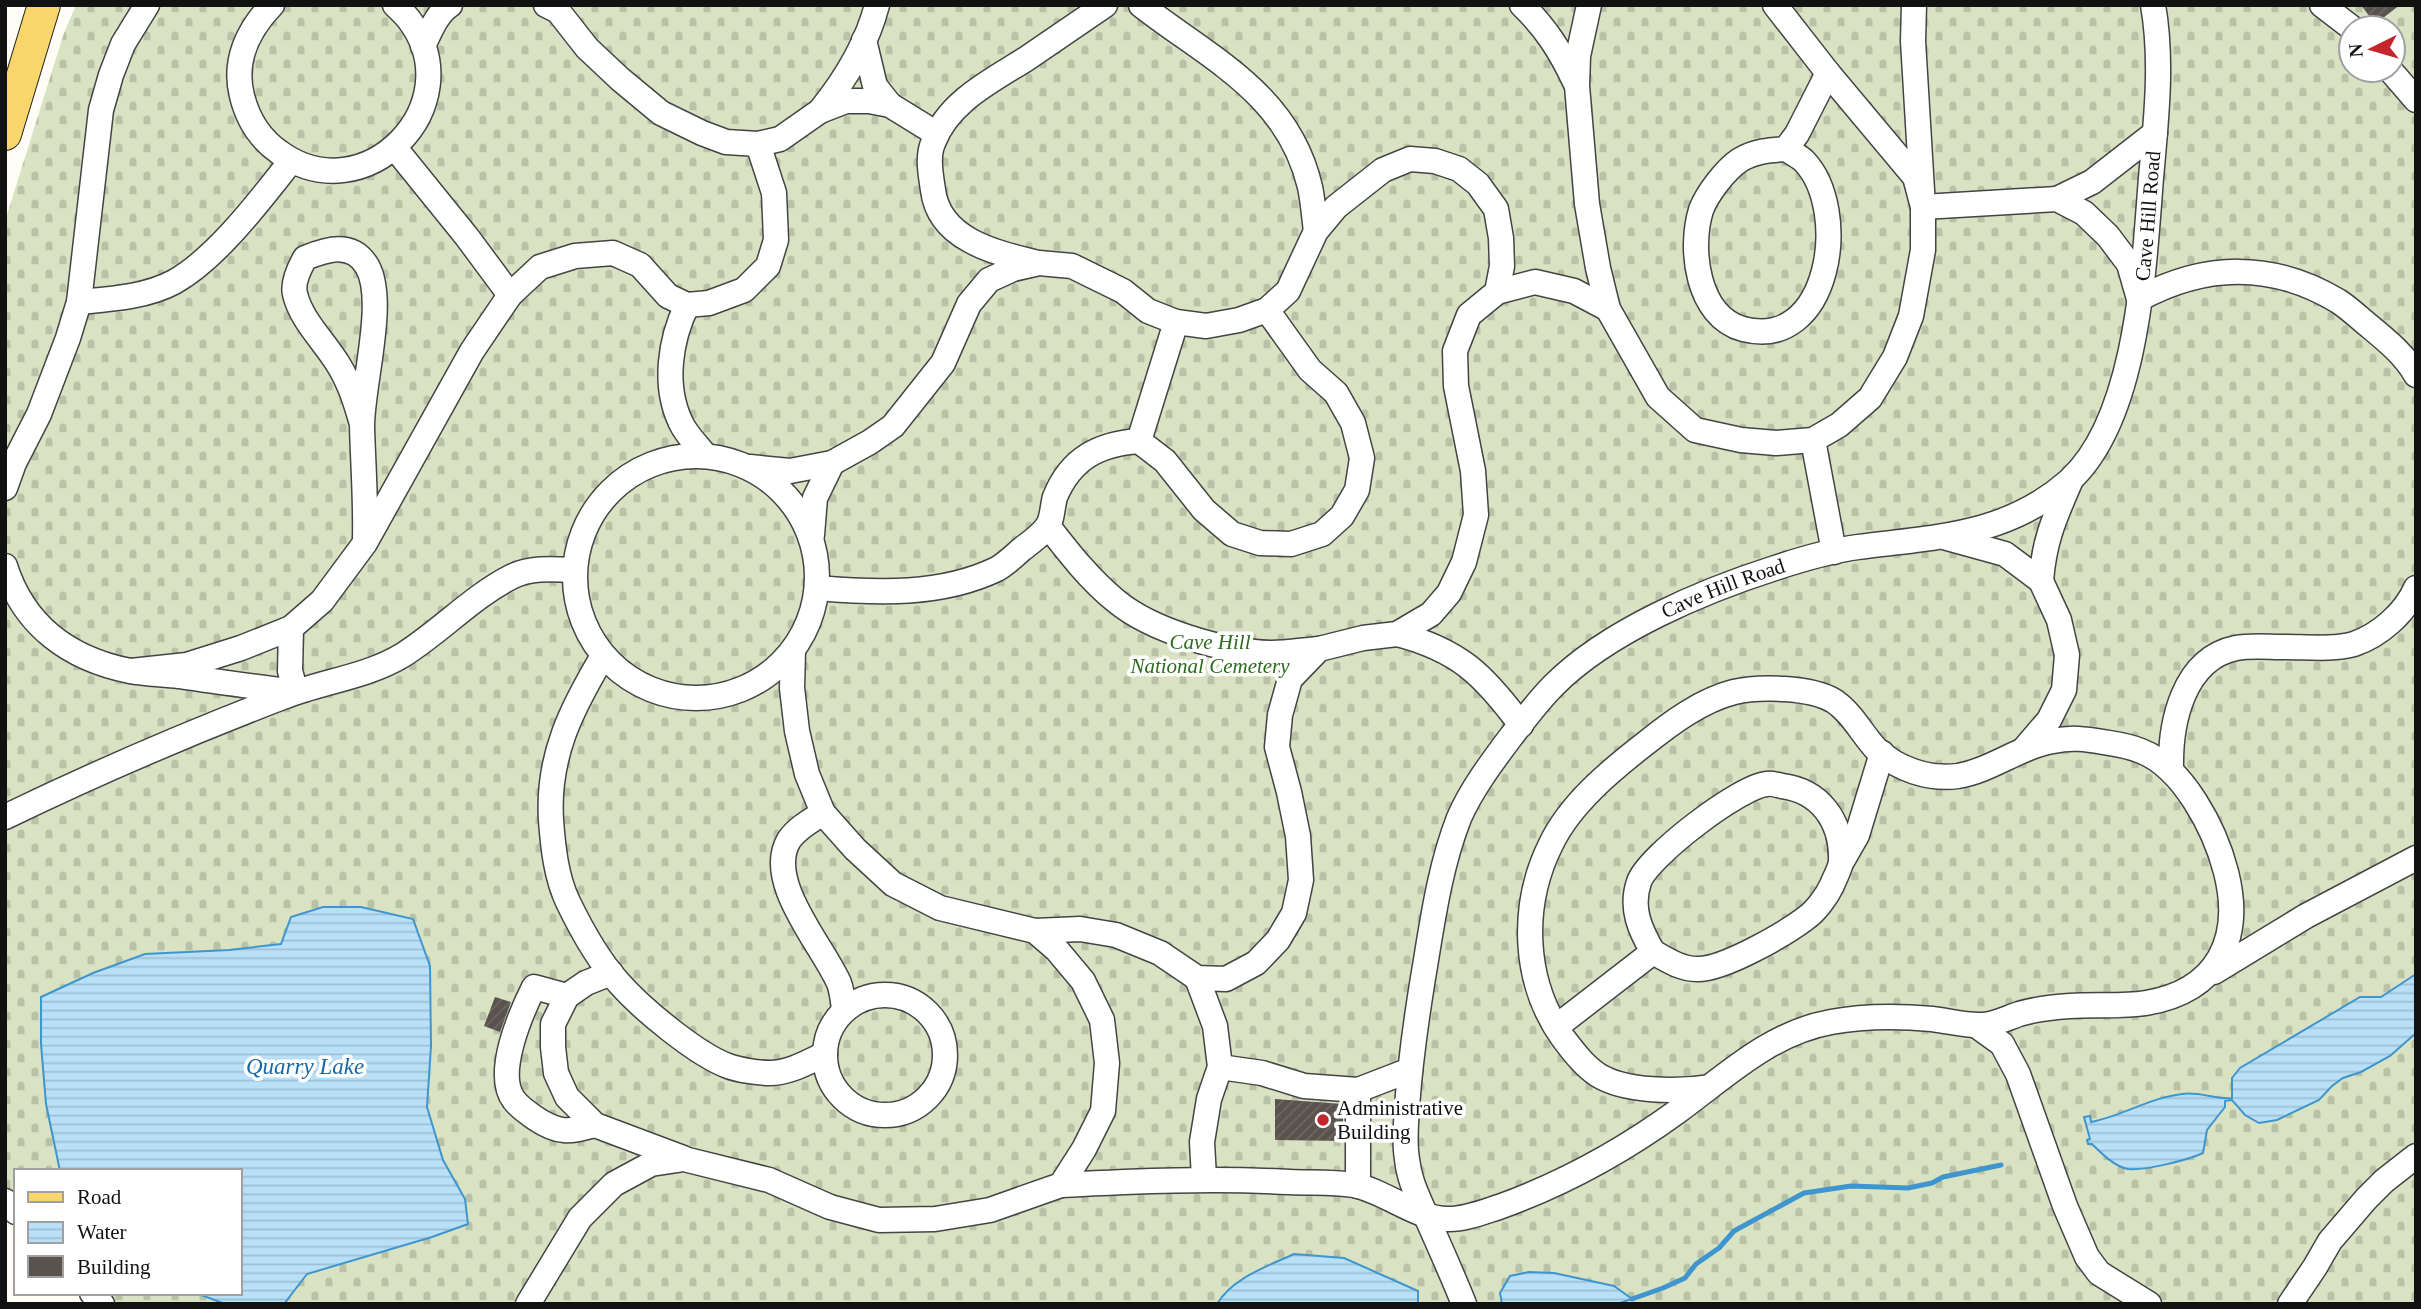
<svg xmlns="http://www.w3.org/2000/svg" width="2421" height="1309" font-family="'Times New Roman',serif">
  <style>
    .cemetery { fill: url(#cemetery-stones); fill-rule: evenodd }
    .water { fill: url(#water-rules); stroke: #3f96cf; stroke-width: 2 }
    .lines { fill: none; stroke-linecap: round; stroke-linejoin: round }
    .stream { stroke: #3f96cf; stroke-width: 5 }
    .building { fill: url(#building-hatch) }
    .minor-casing { stroke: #444; stroke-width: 27 }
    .major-casing { stroke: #222; stroke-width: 34 }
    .minor { stroke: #fff; stroke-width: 24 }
    .major { stroke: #f9d66b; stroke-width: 32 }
    .poi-dot { fill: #c4262e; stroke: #fff; stroke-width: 2.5 }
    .labels { text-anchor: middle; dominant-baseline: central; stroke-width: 7; stroke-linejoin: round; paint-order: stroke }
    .street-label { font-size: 21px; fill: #111; stroke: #fff }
    .park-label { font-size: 21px; font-style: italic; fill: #2f6b1f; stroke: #fff }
    .poi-label { font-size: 21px; fill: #111; stroke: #fff; text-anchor: start }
    .water-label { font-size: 23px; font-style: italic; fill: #1768a6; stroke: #fff }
  </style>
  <defs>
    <pattern id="cemetery-stones" width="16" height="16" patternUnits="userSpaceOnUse" patternTransform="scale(1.75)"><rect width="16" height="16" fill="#d9e3c4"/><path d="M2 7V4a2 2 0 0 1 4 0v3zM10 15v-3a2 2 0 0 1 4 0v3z" fill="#b9c2a7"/></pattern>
    <pattern id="water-rules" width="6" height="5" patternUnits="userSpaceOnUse" patternTransform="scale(1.75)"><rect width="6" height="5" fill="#b9e0f7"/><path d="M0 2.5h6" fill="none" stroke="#9ebfd3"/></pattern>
    <pattern id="building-hatch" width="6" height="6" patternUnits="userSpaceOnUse" patternTransform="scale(1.75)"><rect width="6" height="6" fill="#5a524d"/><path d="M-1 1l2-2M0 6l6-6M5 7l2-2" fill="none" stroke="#6d6662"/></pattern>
  </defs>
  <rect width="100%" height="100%" fill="#fffdf5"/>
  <!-- cemetery -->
  <path class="cemetery" d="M 76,5 L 2415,5 L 2416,1304 L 86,1304 L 76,1293 L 240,1293 L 240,1171 L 16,1171 L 16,1230 L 5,1218 L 5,221 L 64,33 ZM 2351,28 L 2393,28 L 2393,70 L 2351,70 Z"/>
  <!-- water -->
  <path class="water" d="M 323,907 L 361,907 L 413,919 L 430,966 L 431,1046 L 427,1107 L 443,1160 L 465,1199 L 468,1224 L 432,1237 L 307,1274 L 284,1304 L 225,1304 L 196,1293 L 240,1293 L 240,1171 L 60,1171 L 46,1104 L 41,1044 L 41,997 L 93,973 L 145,954 L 229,950 L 281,944 L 291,917 Z
    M 2416,974 L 2416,1033 L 2390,1056 L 2361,1072 L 2343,1078 L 2332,1086 L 2319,1100 L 2277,1120 L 2259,1123 L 2245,1115 L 2232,1100 L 2225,1101 L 2225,1107 L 2207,1130 L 2203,1153 C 2188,1160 2144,1171 2128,1169 C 2115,1167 2101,1153 2092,1144 L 2088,1144 L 2087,1140 L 2090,1139 L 2084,1117 L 2090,1116 L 2091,1122 C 2122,1116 2149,1098 2182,1094 C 2198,1091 2218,1100 2232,1098 L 2232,1078 L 2240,1068 L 2360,997 L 2381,997 Z
    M 1294,1254 L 1344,1258 L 1418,1291 L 1418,1304 L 1217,1304 C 1232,1278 1268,1266 1294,1254 Z
    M 1529,1272 L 1554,1273 L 1614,1286 L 1632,1299 L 1617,1304 L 1502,1304 L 1500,1293 L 1510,1276 Z"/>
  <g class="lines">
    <!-- stream -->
    <path class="stream" d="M 1632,1299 L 1663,1288 L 1685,1278 L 1696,1264 L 1719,1248 L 1734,1231 L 1804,1193 L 1851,1186 L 1908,1188 L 1932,1183 L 1943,1177 L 2001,1165"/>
  </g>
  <!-- building -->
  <path class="building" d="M 2361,5 L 2400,5 L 2375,24 Z
    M 495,997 L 511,1002 L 500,1032 L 484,1026 Z
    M 1275,1099 L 1343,1104 L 1343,1141 L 1275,1140 Z"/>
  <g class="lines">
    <!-- minor casing -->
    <g class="minor-casing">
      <g id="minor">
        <path d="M 272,5 C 248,30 233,61 242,96 C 248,120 259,138 279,152 C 364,215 472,105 410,21 C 406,15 400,10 395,5"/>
        <path d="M 546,5 L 558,11 L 587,48 L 620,79 L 661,113 L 702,133 L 726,142 L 758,144 L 780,139 L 820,111 L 846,101 L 869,101 L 890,105 L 937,134"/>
        <path d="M 1141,5 C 1210,59 1288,93 1310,187 C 1313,201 1314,216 1316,231"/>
        <path d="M 1522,5 C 1546,28 1561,52 1575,82"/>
        <path d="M 1589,5 L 1578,56 L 1577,86 L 1587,204 L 1598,268 L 1608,309 L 1658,397 L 1695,430 L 1741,440 L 1776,443 L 1813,440 L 1839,425 L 1870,398 L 1895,357 L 1911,316 L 1923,250 L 1923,207 L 1913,41 L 1914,5"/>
        <path d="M 1775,5 L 1828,73 L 1915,177 L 1923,207 L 2057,199 L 2084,213 L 2108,236 L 2129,264 L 2139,299 C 2205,263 2273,262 2338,301 C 2349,308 2358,317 2368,325 C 2385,339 2405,355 2416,375"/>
        <path d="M 2322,5 L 2352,28"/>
        <path d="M 864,40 L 875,86 L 890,105"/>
        <path d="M 423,46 C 430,32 437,13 450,5"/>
        <path d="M 2390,70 L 2416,100"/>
        <path d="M 820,111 C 845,80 867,44 877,5"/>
        <path d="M 395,148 L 467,237 L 510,295"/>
        <path d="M 1786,149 C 1792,153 1799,156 1804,161 C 1851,210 1830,352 1743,329 C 1697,316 1689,249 1701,210 C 1707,194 1725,170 1740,160 C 1755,151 1770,150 1786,149 L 1797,134 L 1828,73"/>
        <path d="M 2057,199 L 2092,182 L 2155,133"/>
        <path d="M 1034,262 C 993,252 939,239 933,190 C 931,176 927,157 933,143 C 948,102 991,81 1026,59 C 1052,41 1079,23 1105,5"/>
        <path d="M 79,302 C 111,299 146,297 174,282 C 217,258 261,199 291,161"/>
        <path d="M 687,305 C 670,340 663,386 681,423 C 686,434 697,445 704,454"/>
        <path d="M 362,424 C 356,403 350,383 338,364 C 324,341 301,320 295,294 C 292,283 300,267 305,258 C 327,249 352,241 367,266 C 387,300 362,385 362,426 C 363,464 366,501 365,539"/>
        <path d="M 1813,440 L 1834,552"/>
        <path d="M 1139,441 L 1176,322"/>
        <circle cx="696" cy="577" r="121"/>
        <path d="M 750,467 L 790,471 L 832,463 L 870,442 L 893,426 L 943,363 L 969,304 L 989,280 L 1013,269 L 1039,263 L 1072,266 L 1123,291 L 1148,311 L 1176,322 L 1206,326 L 1239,320 L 1267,310 L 1288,291 L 1316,231 L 1336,207 L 1383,170 L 1410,159 L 1435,161 L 1459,169 L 1478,184 L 1496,209 L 1501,238 L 1502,266 L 1497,292"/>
        <path d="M 5,488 L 14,463 L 39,414 L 68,338 L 79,302 L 101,110 L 111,75 L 123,44 L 147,5"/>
        <path d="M 1048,526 C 1069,553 1090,580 1116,601 C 1152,631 1225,652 1271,653 C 1287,653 1304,650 1319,649"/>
        <path d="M 812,535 L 815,498 L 832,463"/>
        <path d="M 1947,538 L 2005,554 L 2041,581 L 2059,620 L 2067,655 L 2064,690 L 2049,720 L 2025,748"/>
        <path d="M 5,566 C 24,626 70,659 130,671 C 146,674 163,674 179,676 C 218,682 257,687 296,692 L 290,671 L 291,628"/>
        <path d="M 2041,581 C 2044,541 2054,519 2070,482"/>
        <path d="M 817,588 C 877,593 941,596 997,569 C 1006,564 1014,556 1022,549 C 1030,543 1040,536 1046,528 C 1053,520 1052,507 1055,497 C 1071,458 1099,444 1139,441 L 1165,461 L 1204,510 L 1232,534 L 1260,543 L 1291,544 L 1322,534 L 1342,516 L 1357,490 L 1362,458 L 1353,423 L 1336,393 L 1310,370 L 1267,310"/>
        <path d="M 1397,634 C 1459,650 1484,675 1521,725"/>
        <path d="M 603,656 C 572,708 547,756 551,820 C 553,847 556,877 568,902 C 581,929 598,960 619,983 C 642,1009 696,1054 728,1066 C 739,1070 758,1073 770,1073 C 789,1073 808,1062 825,1054"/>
        <path d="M 131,671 L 187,665 L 241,648 L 291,628 L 322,601 L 365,543 L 472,351 L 510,295 L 540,267 L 575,256 L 613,253 L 640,265 L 668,296 L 687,305 L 709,303 L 744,290 L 768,266 L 776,240 L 774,193 L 758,144"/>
        <path d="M 2171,769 C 2170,723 2183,659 2236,648 C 2251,645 2269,647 2284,647 C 2306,647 2333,650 2354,644 C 2380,635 2405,613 2416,588"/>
        <path d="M 823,813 C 812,820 797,828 789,840 C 764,881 823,946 839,983 C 842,991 843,1001 844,1009"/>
        <path d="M 5,817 C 96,773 189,733 283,697 C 323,681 367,677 403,655 C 441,631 472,597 511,577 C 530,567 554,569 574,570"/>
        <path d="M 1841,863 L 1857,835 L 1882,753"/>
        <path d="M 1035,931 L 1080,929 L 1116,935 L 1160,953 L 1197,978 L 1226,979 L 1256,963 L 1278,940 L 1294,913 L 1301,880 L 1298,836 L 1289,792 L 1277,747 L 1280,715 L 1290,679 L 1319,649 L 1363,638 L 1397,634 L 1431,614 L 1449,593 L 1464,562 L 1476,515 L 1473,471 L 1456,386 L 1455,351 L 1469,315 L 1497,292 L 1535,282 L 1574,291 L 1608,309"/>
        <path d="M 2214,972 L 2306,916 L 2416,858"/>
        <path d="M 611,973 L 586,983 L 567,996 L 553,1024 L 553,1047 L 556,1073 L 567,1097 L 595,1125 L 683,1158"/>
        <path d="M 1197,978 L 1215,1026 L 1220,1067 L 1209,1099 L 1202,1142 L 1204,1178"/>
        <circle cx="885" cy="1055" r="60"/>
        <path d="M 567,996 L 534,987 C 521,1013 494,1074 514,1100 C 519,1107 528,1113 535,1118 C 559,1134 568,1132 595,1125"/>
        <path d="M 1977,1026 L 2002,1044 L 2018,1074 L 2065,1206 L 2087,1257 L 2099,1273 L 2149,1304"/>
        <path d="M 1556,1027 L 1653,952 C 1667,960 1681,969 1697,969 C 1723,970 1785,934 1806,918 C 1816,911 1827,896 1832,885 C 1835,877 1841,868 1841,860 C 1842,822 1821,791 1782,786 C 1778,785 1771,783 1767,784 C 1740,786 1647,857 1639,882 C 1630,908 1640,930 1653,952"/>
        <path d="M 1220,1067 L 1262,1073 L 1304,1086 L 1358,1090 L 1410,1070"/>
        <path d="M 1061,1185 C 1138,1181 1213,1178 1290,1182 C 1311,1183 1333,1182 1354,1185 C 1385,1191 1418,1220 1449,1219 C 1466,1219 1483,1212 1499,1207 C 1563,1184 1623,1151 1678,1111 C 1726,1076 1770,1033 1831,1022 C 1863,1016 1899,1016 1932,1019 C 1949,1021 1966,1026 1983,1025 C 1996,1024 2007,1018 2019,1014 C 2036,1009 2053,1007 2070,1006 C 2095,1004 2121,1007 2146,1003 C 2218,991 2243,939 2226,872 C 2215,829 2183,767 2141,751 C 2130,746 2115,744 2103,742 C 2086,739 2071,737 2053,741 C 2019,747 1992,770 1958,776 C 1929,780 1897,769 1876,749 C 1862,734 1852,713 1834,701 C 1811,687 1759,686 1734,692 C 1702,700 1671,723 1646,743 C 1611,770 1570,804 1551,844 C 1520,906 1523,982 1563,1038 C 1573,1051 1584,1066 1598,1075 C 1625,1092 1678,1092 1710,1087"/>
        <path d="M 1358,1186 L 1358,1090"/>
        <path d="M 5,1201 L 16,1212"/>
        <path d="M 92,1293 L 102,1304"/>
        <path d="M 528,1304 L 580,1218 L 614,1184 L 651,1164 L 684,1159 L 769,1180 L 830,1207 L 879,1220 L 935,1219 L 990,1210 L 1061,1185 L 1084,1149 L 1103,1111 L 1107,1063 L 1102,1020 L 1083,981 L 1057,950 L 1035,931 L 940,908 L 893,884 L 855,849 L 823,813 L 807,774 L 797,731 L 792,688 L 793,651"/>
        <path id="s1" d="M 1464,1304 C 1452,1274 1439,1245 1426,1216 C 1418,1197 1409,1180 1407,1159 C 1404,1142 1406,1124 1407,1107 C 1410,1064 1416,1021 1423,978 C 1432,925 1439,869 1459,818 C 1471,790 1492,762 1510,738 C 1524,720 1538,701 1554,685 C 1608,631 1703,591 1775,568 C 1802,559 1829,551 1858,547 C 1935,537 2007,536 2069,481 C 2138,419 2144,265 2151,178 C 2156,121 2163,61 2153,5"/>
        <path d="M 2290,1304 L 2315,1267 L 2330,1241 L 2366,1199 L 2384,1181 L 2416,1156"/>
      </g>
    </g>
    <!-- major casing -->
    <g class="major-casing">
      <path id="major" d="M 5,134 L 44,5"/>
    </g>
    <!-- minor -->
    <use href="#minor" class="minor"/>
    <!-- major -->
    <use href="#major" class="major"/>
  </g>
  <!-- markers -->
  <circle class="poi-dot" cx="1323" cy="1120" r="7"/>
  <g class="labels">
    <!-- street labels -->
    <g class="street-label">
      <text stroke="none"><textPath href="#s1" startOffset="1512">Cave Hill Road</textPath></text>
      <text stroke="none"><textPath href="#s1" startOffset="863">Cave Hill Road</textPath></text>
    </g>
    <!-- park labels -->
    <g class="park-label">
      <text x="1210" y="642">Cave Hill<tspan x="1210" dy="24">National Cemetery</tspan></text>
    </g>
    <!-- poi labels -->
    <g class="poi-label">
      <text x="1337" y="1108">Administrative<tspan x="1337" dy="24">Building</tspan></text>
    </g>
    <!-- water labels -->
    <g class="water-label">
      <text x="305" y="1066">Quarry Lake</text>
    </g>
  </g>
  <!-- border -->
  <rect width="2421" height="1309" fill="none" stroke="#111111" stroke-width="14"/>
  <!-- legend -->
  <rect x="14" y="1169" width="228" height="126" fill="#ffffff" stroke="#a0a0a0" stroke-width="2"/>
  <rect x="28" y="1192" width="35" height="10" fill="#f9d66b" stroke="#a0a0a0" stroke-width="2"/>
  <text x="77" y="1204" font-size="21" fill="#111111">Road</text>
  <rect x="28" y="1222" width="35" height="21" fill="url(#water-rules)" stroke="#a0a0a0" stroke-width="2"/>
  <text x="77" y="1239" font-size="21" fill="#111111">Water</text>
  <rect x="28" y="1256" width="35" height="21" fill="#5a524d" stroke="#a0a0a0" stroke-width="2"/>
  <text x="77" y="1274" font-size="21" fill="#111111">Building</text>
  <!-- north arrow -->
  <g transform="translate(2372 49) rotate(265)"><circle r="33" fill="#ffffff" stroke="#a0a0a0" stroke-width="2"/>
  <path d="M0-5L12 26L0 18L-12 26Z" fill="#c4262e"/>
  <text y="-10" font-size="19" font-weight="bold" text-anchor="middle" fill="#111111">N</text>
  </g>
</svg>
